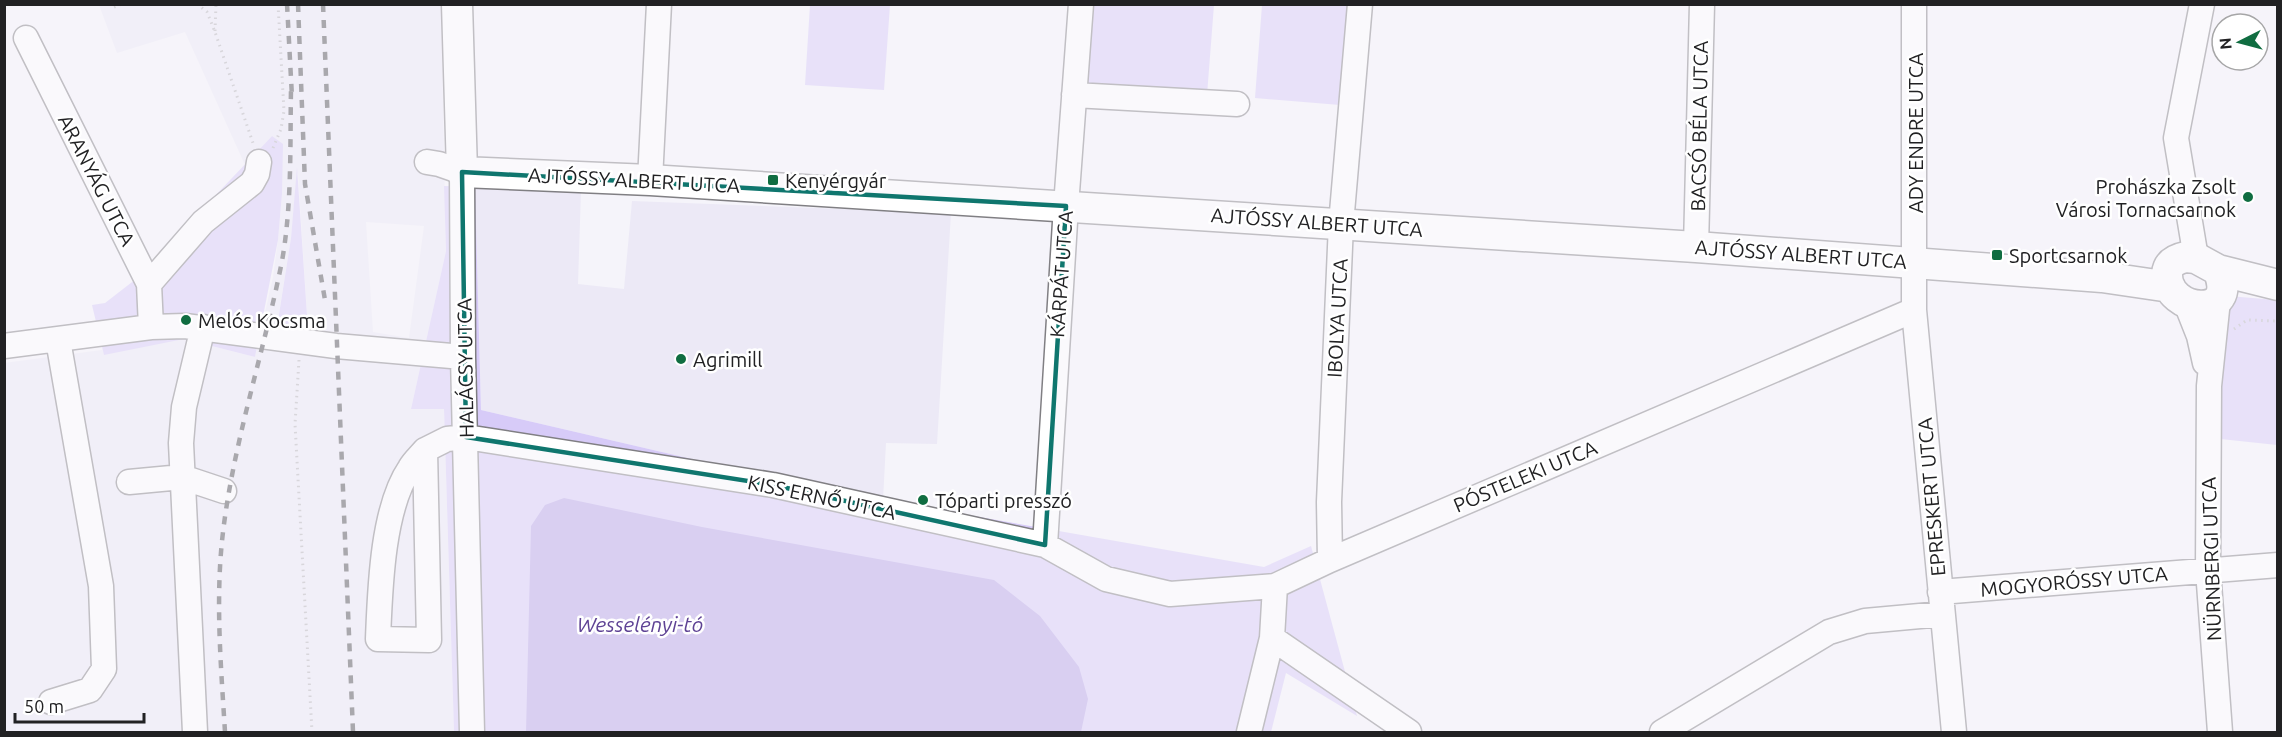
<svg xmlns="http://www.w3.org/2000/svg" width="2282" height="737" font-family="Ubuntu,sans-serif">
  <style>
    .built { fill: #ece9f6; fill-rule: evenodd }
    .green { fill: #d7cbf8 }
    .water { fill: #b6a2e7 }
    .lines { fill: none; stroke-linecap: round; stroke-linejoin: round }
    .minor-casing { stroke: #807f83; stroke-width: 27 }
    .major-casing { stroke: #807f83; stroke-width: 33 }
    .path { stroke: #b3b2b7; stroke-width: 3; stroke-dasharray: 1.5 4.5; stroke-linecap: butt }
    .minor { stroke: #fff; stroke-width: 24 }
    .major { stroke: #fff; stroke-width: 30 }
    .rail { stroke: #4d4d50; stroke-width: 4.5; stroke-dasharray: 8 8; stroke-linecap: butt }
    .marked { fill: none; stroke: #0f766e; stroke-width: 4.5; stroke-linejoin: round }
    .poi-dot { fill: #106d41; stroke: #fff; stroke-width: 2 }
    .labels { text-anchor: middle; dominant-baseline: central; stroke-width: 5; stroke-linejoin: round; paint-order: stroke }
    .street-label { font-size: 20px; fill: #212123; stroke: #fff }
    .poi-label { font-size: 20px; fill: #212123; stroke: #fff; text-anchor: start }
    .water-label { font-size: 21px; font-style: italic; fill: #5e4294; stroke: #fff }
  </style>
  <rect width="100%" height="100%" fill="#f5f4fa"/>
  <!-- built -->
  <path class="built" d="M 99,5 L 441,5 L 446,251 L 411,409 L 444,408 L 454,732 L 5,732 L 4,363 L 184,339 L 255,357 L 273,277 L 278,240 L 282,194 L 272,136 L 245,165 L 185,32 L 117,53 ZM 297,173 L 298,174 L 308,329 L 277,326 L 291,238 ZM 366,222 L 424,226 L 409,338 L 373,332 Z
    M 475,187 L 581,191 L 578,284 L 624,289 L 632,201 L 951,213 L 937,444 L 886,443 L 883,500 L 782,480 L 481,410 Z"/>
  <!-- green -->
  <path class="green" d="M 810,5 L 890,5 L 884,90 L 805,85 Z
    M 1092,5 L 1214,5 L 1207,95 L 1086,85 Z
    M 1262,5 L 1348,5 L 1340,105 L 1255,98 Z
    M 272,136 L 283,144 L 282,194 L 278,240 L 255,357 L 184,339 L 104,355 L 92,305 L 105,303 L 136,279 Z
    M 297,167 L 308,330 L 277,327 L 291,238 Z
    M 444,186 L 475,187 L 481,410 L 782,480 L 883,500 L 1264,567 L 1311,546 L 1357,716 L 1286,673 L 1271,732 L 454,732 L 444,409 L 411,409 L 446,251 Z
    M 2228,296 L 2277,300 L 2277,445 L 2211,438 Z"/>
  <!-- water -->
  <path class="water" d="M 564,498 L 702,527 L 994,580 L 1040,616 L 1079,667 L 1088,699 L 1081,732 L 526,732 L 531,526 L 545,505 Z"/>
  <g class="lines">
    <!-- minor casing -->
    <g class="minor-casing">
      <path id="minor" d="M 1914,4 L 1914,310 L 1954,732
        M 26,38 L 149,284 L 151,327
        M 1074,95 L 1237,104
        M 427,162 L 439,164 L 462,172 L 463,357 L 472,732
        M 650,180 L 659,4
        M 1696,247 L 1702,4
        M 2196,258 L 2176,138 L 2202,4
        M 149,284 L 203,222 L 252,183 L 257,174 L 259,162
        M 2218,300 L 2209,386 L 2208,570 L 2220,732
        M 2186,303 L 2199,336 L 2205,363
        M 4,346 L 151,327 L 185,326 L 336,346 L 463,357
        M 425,450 C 420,456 414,461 410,468 C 382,509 380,590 378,639 L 429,640 L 425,450 L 447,439 L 466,437 L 773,485 L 1045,545 L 1106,579 L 1170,594 L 1275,586 L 1330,560 L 1914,310
        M 129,482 L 182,477 L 224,491
        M 1045,545 L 1066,206 L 1081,4
        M 1330,560 L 1329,502 L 1341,224 L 1360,4
        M 1940,592 L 2278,565
        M 1272,638 L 1409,732
        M 51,702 L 90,690 L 104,669 L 101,586 L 58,340
        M 195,732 L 181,443 L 184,407 L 203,327
        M 1249,732 L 1272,638 L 1275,586
        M 1662,732 L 1829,632 L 1865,621 L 1942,614"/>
    </g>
    <!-- major casing -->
    <g class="major-casing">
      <path id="major" d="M 457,4 L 462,172 L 650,180 L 1696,247 L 2102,277 L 2170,287
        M 2186,257 L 2196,258 L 2218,270 C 2241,320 2166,314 2167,274 C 2168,263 2176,259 2186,257 Z
        M 2218,270 L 2278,285"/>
    </g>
    <!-- path -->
    <path class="path" d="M 197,4 L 207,12 L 215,32 L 253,143
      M 114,7 L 122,4
      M 215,31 L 216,4
      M 273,148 L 281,129 L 284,111 L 278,4
      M 2234,329 L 2247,320 L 2278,321
      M 299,360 L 295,424 L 312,732"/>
    <!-- minor -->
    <use href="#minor" class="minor"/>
    <!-- major -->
    <use href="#major" class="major"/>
    <!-- rail -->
    <path class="rail" d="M 287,4 L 292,97
      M 298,4 L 305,184 L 325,300
      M 323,4 L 353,732
      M 225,732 C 221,666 215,599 223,532 C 234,440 264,352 282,261 C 292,205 290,146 291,89"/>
  </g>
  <!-- marked area -->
  <path d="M0 0H2282V737H0ZM 462,172 L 1066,206 L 1045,545 L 773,485 L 466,437 Z" fill="#f5f4fa" fill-opacity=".55" fill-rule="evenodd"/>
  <path class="marked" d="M 462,172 L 1066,206 L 1045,545 L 773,485 L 466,437 Z"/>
  <!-- markers -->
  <g class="poi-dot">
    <rect x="767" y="174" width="12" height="12" rx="3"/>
    <circle cx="2248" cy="197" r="6"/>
    <rect x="1991" y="249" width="12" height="12" rx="3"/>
    <circle cx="186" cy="320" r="6"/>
    <circle cx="681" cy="359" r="6"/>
    <circle cx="923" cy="500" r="6"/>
  </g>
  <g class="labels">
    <!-- street labels -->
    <g class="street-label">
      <text transform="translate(1699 126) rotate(-89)">BACSÓ BÉLA UTCA</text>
      <text transform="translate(1915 133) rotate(-90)">ADY ENDRE UTCA</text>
      <text transform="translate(97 180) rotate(63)">ARANYÁG UTCA</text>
      <text transform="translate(634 180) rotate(3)">AJTÓSSY ALBERT UTCA</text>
      <text transform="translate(1317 222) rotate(4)">AJTÓSSY ALBERT UTCA</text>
      <text transform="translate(1801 254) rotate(4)">AJTÓSSY ALBERT UTCA</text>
      <text transform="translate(1061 274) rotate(-86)">KÁRPÁT UTCA</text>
      <text transform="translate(1337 318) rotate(-87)">IBOLYA UTCA</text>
      <text transform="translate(465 368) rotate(-91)">HALÁCSY UTCA</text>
      <text transform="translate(1525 476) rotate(-23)">PÓSTELEKI UTCA</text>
      <text transform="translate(822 497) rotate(12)">KISS ERNŐ UTCA</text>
      <text transform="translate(1931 497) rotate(-95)">EPRESKERT UTCA</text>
      <text transform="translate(2211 559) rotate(-92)">NÜRNBERGI UTCA</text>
      <text transform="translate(2074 581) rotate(-5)">MOGYORÓSSY UTCA</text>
    </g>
    <!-- poi labels -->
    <g class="poi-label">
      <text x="785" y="180">Kenyérgyár</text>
      <text x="2236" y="186" text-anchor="end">Prohászka Zsolt<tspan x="2236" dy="23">Városi Tornacsarnok</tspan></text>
      <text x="2009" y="255">Sportcsarnok</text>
      <text x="198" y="320">Melós Kocsma</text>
      <text x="693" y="359">Agrimill</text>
      <text x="935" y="500">Tóparti presszó</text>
    </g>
    <!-- water labels -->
    <g class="water-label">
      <text x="640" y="624">Wesselényi-tó</text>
    </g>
  </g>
  <!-- border -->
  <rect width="2282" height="737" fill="none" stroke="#212123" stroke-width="12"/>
  <!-- north arrow -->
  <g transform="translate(2240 42) rotate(264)"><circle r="28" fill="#ffffff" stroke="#a6a6a7" stroke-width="1.5"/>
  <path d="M0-4.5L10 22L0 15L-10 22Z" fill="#106d41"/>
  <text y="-9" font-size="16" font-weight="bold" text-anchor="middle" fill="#212123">N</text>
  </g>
  <!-- scale -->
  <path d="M15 713v9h129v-9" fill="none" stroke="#212123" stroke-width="3"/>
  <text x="24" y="713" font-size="18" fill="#212123" stroke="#ffffff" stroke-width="4.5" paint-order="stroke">50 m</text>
</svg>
